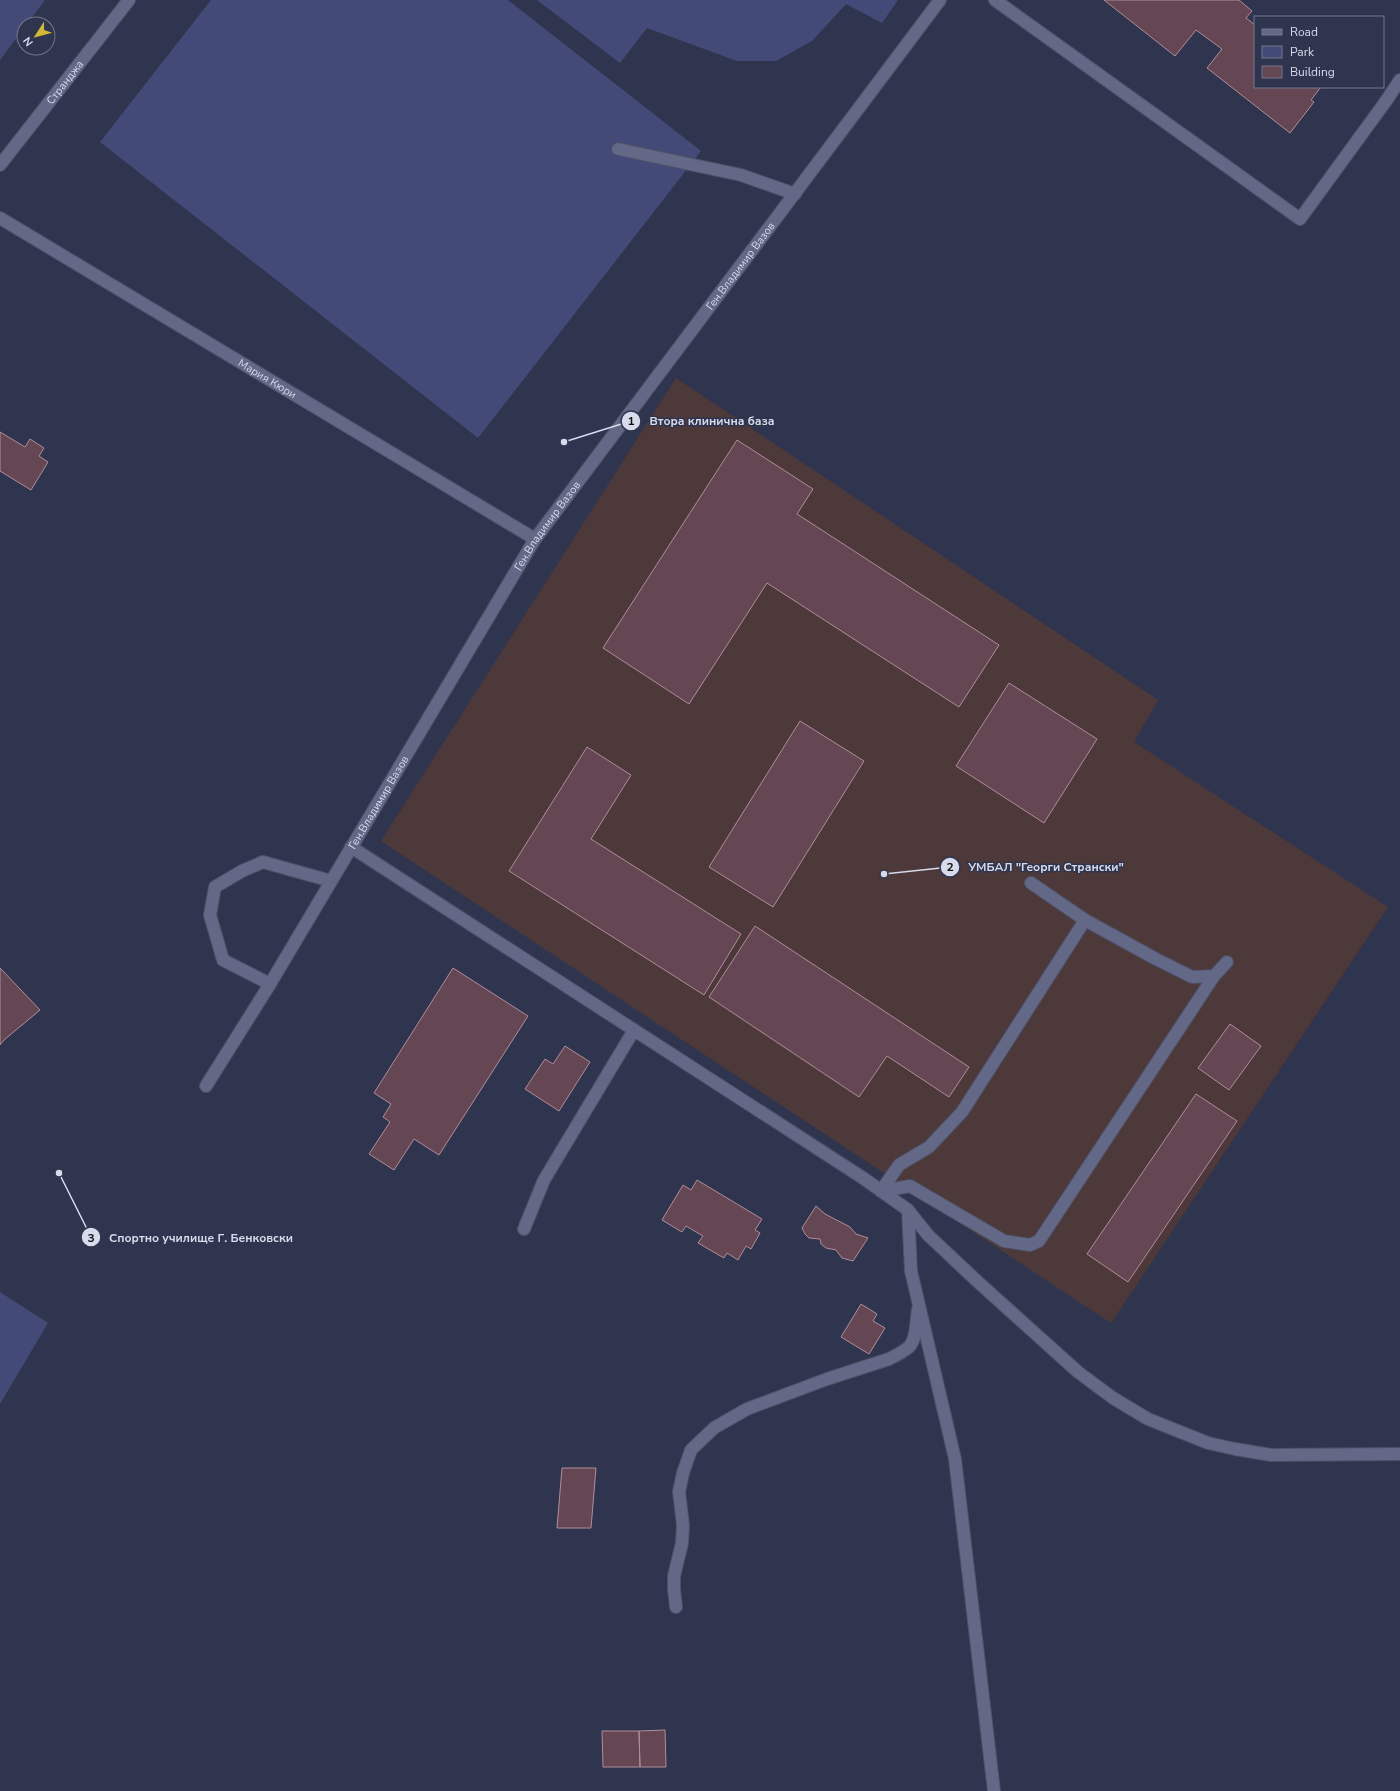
<svg xmlns="http://www.w3.org/2000/svg" width="1400" height="1791" font-family="'Nunito Sans',sans-serif">
  <style>
    .medical { fill: #4d383a }
    .green { fill: #434a77 }
    .building { fill: #654653; stroke: #b08d9b }
    .lines { fill: none; stroke-linecap: round; stroke-linejoin: round }
    .minor-casing { stroke: #4d5168; stroke-width: 14 }
    .minor { stroke: #626885; stroke-width: 12 }
    .labels { text-anchor: middle; dominant-baseline: central; stroke-width: 3; stroke-linejoin: round; paint-order: stroke }
    .street-label { font-size: 11px; fill: #d7dbec; stroke: #30354f }
    .leader { fill: none; stroke: #d7dbec; stroke-width: 1.5 }
    .callout-dot { fill: #d7dbec; stroke: #30354f; stroke-width: 1.5 }
    .mark-label { font-size: 12px; text-anchor: middle; font-weight: bold; fill: #111 }
    .callout-label { font-size: 12px; text-anchor: middle; font-weight: bold; fill: #d7dbec; stroke: #30354f; stroke-width: 3; stroke-linejoin: round; paint-order: stroke }
  </style>
  <rect width="100%" height="100%" fill="#30354f"/>
  <!-- medical -->
  <path class="medical" d="M 676,378 L 1158,700 L 1134,742 L 1388,907 L 1111,1323 L 381,841 Z"/>
  <!-- green -->
  <path class="green" d="M 0,0 L 45,0 L 27,24 L 24,24 L 24,28 L 0,60 Z
    M 211,0 L 508,0 L 701,151 L 478,438 L 100,142 Z
    M 537,0 L 898,0 L 882,23 L 846,4 L 812,41 L 776,61 L 737,61 L 647,28 L 620,63 Z
    M 0,1292 L 48,1323 L 0,1404 Z"/>
  <!-- building -->
  <path class="building" d="M 1104,0 L 1239,0 L 1252,11 L 1246,18 L 1255,25 L 1255,87 L 1321,87 L 1311,100 L 1314,102 L 1290,133 L 1207,68 L 1222,49 L 1196,30 L 1175,56 Z
    M 0,432 L 25,447 L 30,439 L 44,448 L 39,456 L 48,462 L 31,490 L 0,471 Z
    M 737,440 L 813,489 L 797,514 L 999,645 L 959,707 L 767,583 L 689,704 L 603,648 Z
    M 1009,683 L 1097,739 L 1044,823 L 956,766 Z
    M 800,721 L 864,761 L 773,907 L 709,867 Z
    M 587,747 L 631,775 L 591,839 L 741,934 L 704,995 L 509,871 Z
    M 755,926 L 969,1067 L 949,1097 L 887,1056 L 859,1097 L 709,997 Z
    M 0,968 L 40,1010 L 4,1040 L 0,1045 Z
    M 453,968 L 528,1016 L 439,1155 L 414,1139 L 394,1170 L 369,1154 L 390,1122 L 383,1117 L 391,1104 L 374,1093 Z
    M 1230,1024 L 1261,1046 L 1229,1090 L 1198,1068 Z
    M 565,1046 L 590,1062 L 559,1111 L 525,1089 L 545,1059 L 553,1064 Z
    M 1196,1094 L 1237,1121 L 1128,1282 L 1087,1254 Z
    M 697,1180 L 762,1219 L 755,1230 L 760,1233 L 751,1249 L 746,1246 L 738,1260 L 727,1253 L 724,1258 L 698,1243 L 703,1236 L 686,1226 L 682,1232 L 662,1220 L 683,1185 L 691,1190 Z
    M 816,1206 L 825,1214 L 850,1227 L 856,1234 L 868,1238 L 853,1261 L 842,1258 L 836,1250 L 826,1248 L 821,1244 L 820,1239 L 809,1238 L 805,1234 L 802,1228 Z
    M 861,1304 L 877,1314 L 873,1321 L 885,1328 L 869,1354 L 841,1337 Z
    M 562,1468 L 596,1468 L 591,1528 L 557,1528 Z
    M 665,1730 L 666,1767 L 640,1767 L 639,1731 Z
    M 602,1731 L 639,1731 L 640,1767 L 603,1767 Z"/>
  <g class="lines">
    <!-- minor casing -->
    <g class="minor-casing">
      <g id="minor">
        <path d="M 995,0 L 1300,219 L 1386,101 L 1400,80"/>
        <path d="M 618,149 L 741,175 L 795,194"/>
        <path id="s1" d="M 0,165 L 129,0"/>
        <path id="s2" d="M 0,218 L 535,539"/>
        <path d="M 351,847 L 863,1178 L 908,1210 L 928,1235 L 978,1282 L 1078,1372 L 1113,1398 L 1148,1419 L 1208,1443 L 1235,1449 L 1271,1455 L 1400,1454"/>
        <path d="M 1085,920 L 1156,959 L 1192,977 L 1214,976 L 1227,962"/>
        <path d="M 270,984 L 223,960 L 210,915 L 215,887 L 242,871 L 263,862 L 331,881"/>
        <path id="s3" d="M 206,1086 L 270,984 L 535,539 L 940,0"/>
        <path d="M 881,1191 L 910,1186 L 1004,1241 L 1030,1245 L 1039,1241 L 1214,976"/>
        <path d="M 881,1191 L 899,1165 L 929,1147 L 962,1112 L 1085,920 L 1031,883"/>
        <path d="M 908,1210 L 911,1271 L 955,1459 L 994,1791"/>
        <path d="M 524,1229 L 544,1180 L 634,1030"/>
        <path d="M 676,1607 L 674,1589 L 674,1576 L 682,1543 L 683,1525 L 679,1492 L 683,1473 L 691,1450 L 714,1428 L 747,1409 L 827,1379 L 889,1359 C 895,1356 903,1352 909,1347 C 917,1339 916,1320 918,1309"/>
      </g>
    </g>
    <!-- minor -->
    <use href="#minor" class="minor"/>
  </g>
  <g class="labels">
    <!-- street labels -->
    <g class="street-label">
      <text stroke="none"><textPath href="#s1" startOffset="105">Странджа</textPath></text>
      <text stroke="none"><textPath href="#s3" startOffset="980">Ген.Владимир Вазов</textPath></text>
      <text stroke="none"><textPath href="#s2" startOffset="312">Мария Кюри</textPath></text>
      <text stroke="none"><textPath href="#s3" startOffset="656">Ген.Владимир Вазов</textPath></text>
      <text stroke="none"><textPath href="#s3" startOffset="332">Ген.Владимир Вазов</textPath></text>
    </g>
  </g>
  <!-- callouts -->
  <path class="leader" d="M564 442L631 421M884 874L950 867M59 1173L91 1237"/>
  <g class="callout-dot">
    <circle cx="564" cy="442" r="4"/>
    <circle cx="884" cy="874" r="4"/>
    <circle cx="59" cy="1173" r="4"/>
    <circle cx="631" cy="421" r="10"/>
    <circle cx="950" cy="867" r="10"/>
    <circle cx="91" cy="1237" r="10"/>
  </g>
  <g class="mark-label">
    <text x="631" y="425">1</text>
    <text x="950" y="871">2</text>
    <text x="91" y="1242">3</text>
  </g>
  <g class="callout-label">
    <text x="712" y="425">Втора клинична база</text>
    <text x="1046" y="871">УМБАЛ "Георги Странски"</text>
    <text x="201" y="1242">Спортно училище Г. Бенковски</text>
  </g>
  <!-- legend -->
  <rect x="1254" y="16" width="130" height="72" fill="#30354f" stroke="#73778e"/>
  <rect x="1262" y="29" width="20" height="6" fill="#626885" stroke="#73778e"/>
  <text x="1290" y="36" font-size="12" fill="#d7dbec">Road</text>
  <rect x="1262" y="46" width="20" height="12" fill="#434a77" stroke="#73778e"/>
  <text x="1290" y="56" font-size="12" fill="#d7dbec">Park</text>
  <rect x="1262" y="66" width="20" height="12" fill="#654653" stroke="#73778e"/>
  <text x="1290" y="76" font-size="12" fill="#d7dbec">Building</text>
  <!-- north arrow -->
  <g transform="translate(36 36) rotate(234)"><circle r="19" fill="#30354f" stroke="#73778e"/>
  <path d="M0-3L7 15L0 10L-7 15Z" fill="#d1b736"/>
  <text y="-6" font-size="11" font-weight="bold" text-anchor="middle" fill="#d7dbec">N</text>
  </g>
</svg>
